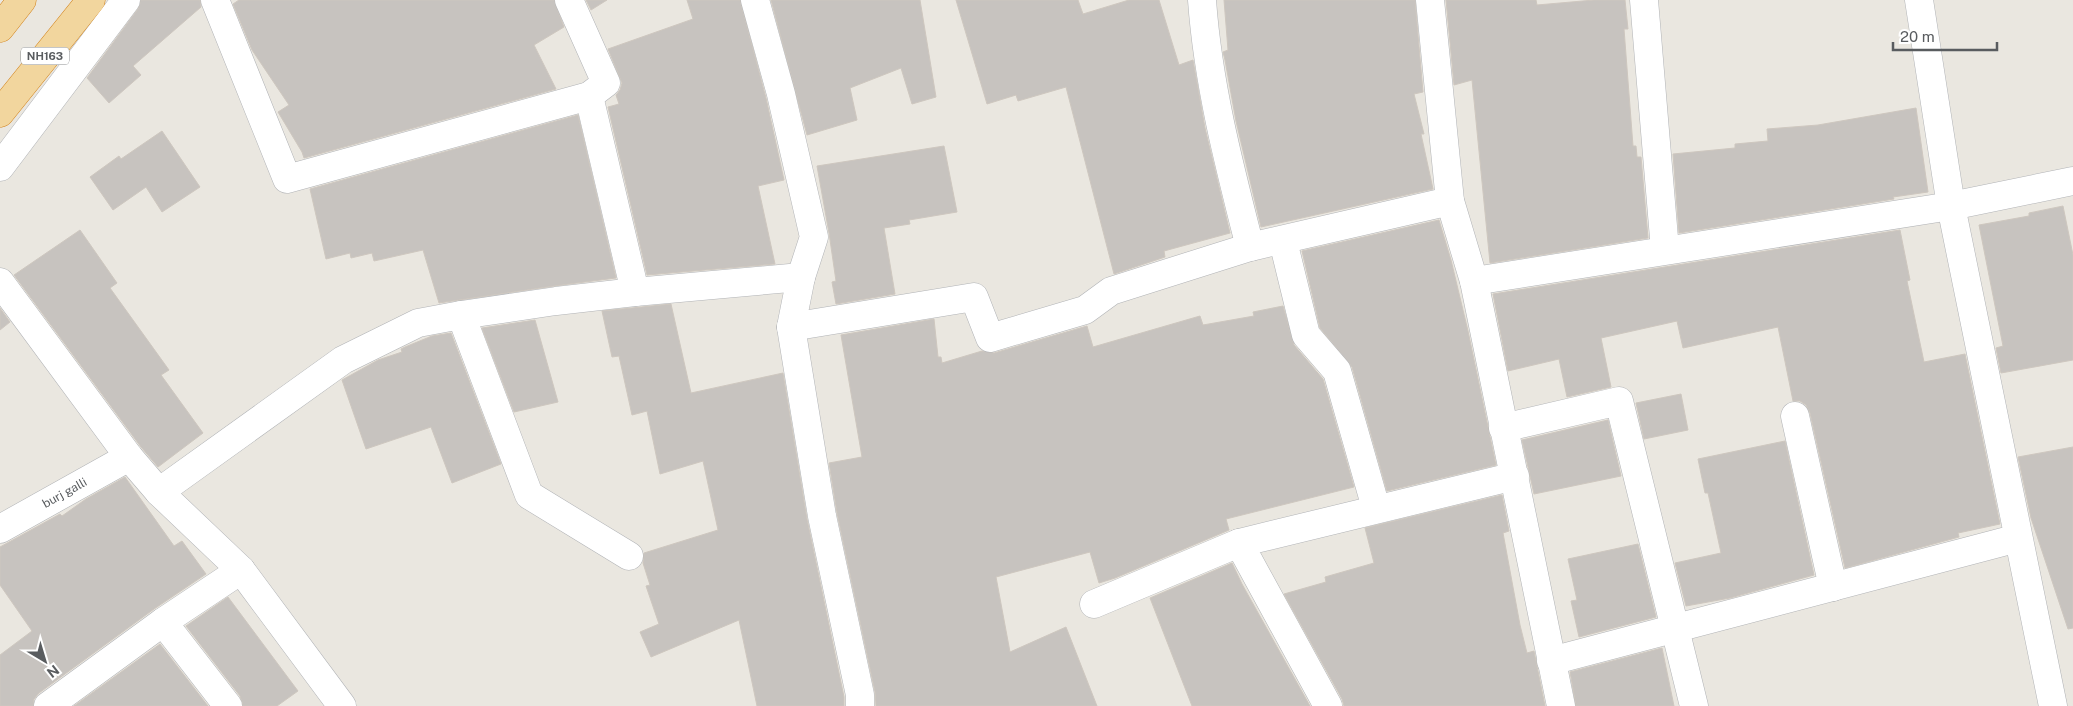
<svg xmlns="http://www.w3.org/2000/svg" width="2073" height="706" font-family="'Public Sans',sans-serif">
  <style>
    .building { fill: #c7c3bf; stroke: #cec7bf }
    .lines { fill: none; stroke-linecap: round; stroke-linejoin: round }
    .minor-casing { stroke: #b1b3b6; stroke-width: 29 }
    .tertiary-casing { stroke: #b1b3b6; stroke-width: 29 }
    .trunk-casing { stroke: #d28118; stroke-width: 29 }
    .minor { stroke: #fff; stroke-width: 28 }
    .tertiary { stroke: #fff; stroke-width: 28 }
    .trunk { stroke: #f2d69e; stroke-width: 28 }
    .labels { text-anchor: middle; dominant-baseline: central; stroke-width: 4; stroke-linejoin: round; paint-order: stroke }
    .shield { fill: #fff; stroke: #8b8d8f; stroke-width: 1 }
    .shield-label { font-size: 11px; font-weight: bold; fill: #595c5f }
    .street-label { font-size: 12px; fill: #595c5f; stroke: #fff }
  </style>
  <rect width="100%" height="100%" fill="#eae7e0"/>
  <!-- building -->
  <path class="building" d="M 141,0 L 200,0 L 201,7 L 133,66 L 141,75 L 109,103 L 87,78 L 138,9 Z
    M 239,0 L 554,0 L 564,27 L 534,45 L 556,89 L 304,158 L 302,152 L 278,112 L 289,105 L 252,50 L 233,4 Z
    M 586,0 L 607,0 L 591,10 Z
    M 687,0 L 740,0 L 766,98 L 784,180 L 758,186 L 775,264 L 647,275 L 608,107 L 619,104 L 616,95 L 620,90 L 622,83 L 608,49 L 693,19 Z
    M 771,0 L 920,0 L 936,97 L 912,104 L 901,68 L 850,88 L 857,120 L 807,135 Z
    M 956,0 L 1078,0 L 1083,14 L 1129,0 L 1159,0 L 1179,65 L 1193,60 L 1205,128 L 1230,233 L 1164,251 L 1165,257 L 1114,274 L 1066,87 L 1018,101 L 1016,95 L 987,104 Z
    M 1224,0 L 1415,0 L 1423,92 L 1414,94 L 1424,134 L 1421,134 L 1433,189 L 1261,227 L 1236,121 L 1225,60 L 1223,52 L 1228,50 Z
    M 1446,0 L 1536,0 L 1537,5 L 1594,0 L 1625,0 L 1628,29 L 1624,29 L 1633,146 L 1636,146 L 1637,157 L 1641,157 L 1648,238 L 1490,263 L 1472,80 L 1454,85 Z
    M 1916,108 L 1928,192 L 1893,197 L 1894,199 L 1679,233 L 1673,154 L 1735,148 L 1735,144 L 1768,141 L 1767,129 L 1818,125 Z
    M 578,115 L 616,278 L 554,286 L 439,303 L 423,250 L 374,261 L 372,253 L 351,258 L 350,253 L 326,259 L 310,189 Z
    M 162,131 L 200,187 L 162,212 L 146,187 L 113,210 L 90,177 L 119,156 L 121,159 Z
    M 944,146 L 957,212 L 909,220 L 910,224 L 884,228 L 895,294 L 836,304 L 832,282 L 836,281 L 829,233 L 817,166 Z
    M 2063,206 L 2073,255 L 2073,360 L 2001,373 L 1996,348 L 2003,346 L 1979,225 L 2029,216 L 2029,213 Z
    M 1439,220 L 1451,260 L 1468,331 L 1496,465 L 1387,491 L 1352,367 L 1320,328 L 1302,251 Z
    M 80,230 L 117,283 L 110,288 L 169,370 L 161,375 L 203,433 L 158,467 L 141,447 L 14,275 Z
    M 1900,230 L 1910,280 L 1907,281 L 1924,362 L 1965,354 L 2000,524 L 1958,533 L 1959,537 L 1845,568 L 1810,413 L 1806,405 L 1800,401 L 1793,401 L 1778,327 L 1683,348 L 1677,321 L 1601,338 L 1611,387 L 1567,397 L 1559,359 L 1508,371 L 1493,294 Z
    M 671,304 L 691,393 L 783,373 L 807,519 L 844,697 L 844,706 L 757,706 L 739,620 L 651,657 L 640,632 L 659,624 L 646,586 L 650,585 L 643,563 L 644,553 L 718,530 L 703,461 L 660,474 L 647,411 L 632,415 L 619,356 L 612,357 L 602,311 Z
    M 1283,306 L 1294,345 L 1323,379 L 1354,487 L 1226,519 L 1229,530 L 1115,578 L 1099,583 L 1090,552 L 996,577 L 1010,652 L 1066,627 L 1097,706 L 876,706 L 875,692 L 837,513 L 829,463 L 862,457 L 841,335 L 934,319 L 938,357 L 941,357 L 942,363 L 982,351 L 994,353 L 1087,326 L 1093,347 L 1200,316 L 1203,325 L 1254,316 L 1253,312 Z
    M 0,308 L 10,322 L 0,330 Z
    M 535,320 L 558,402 L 514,412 L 482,328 Z
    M 451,333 L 501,464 L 452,483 L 431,427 L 366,449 L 342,380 L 378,360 L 402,352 L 401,349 L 405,347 L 432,336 Z
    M 1681,394 L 1688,430 L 1644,439 L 1636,403 Z
    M 1608,420 L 1621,476 L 1534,494 L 1522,440 Z
    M 1785,441 L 1814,575 L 1730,598 L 1686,606 L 1675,563 L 1721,553 L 1708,493 L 1705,493 L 1698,459 Z
    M 2073,447 L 2073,628 L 2068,629 L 2031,518 L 2018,457 Z
    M 125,477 L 174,546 L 182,541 L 206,574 L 154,609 L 39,693 L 34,699 L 33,706 L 0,706 L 0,655 L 32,631 L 0,585 L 0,547 L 60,514 L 62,516 L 86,499 Z
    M 1502,495 L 1509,531 L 1503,533 L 1520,625 L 1527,653 L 1534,651 L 1545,706 L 1344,706 L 1342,699 L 1284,594 L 1326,582 L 1325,577 L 1374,563 L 1365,528 Z
    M 1638,544 L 1656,617 L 1579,637 L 1571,601 L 1577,600 L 1568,559 Z
    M 1232,563 L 1242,584 L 1310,706 L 1192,706 L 1150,598 Z
    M 228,597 L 298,691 L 277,706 L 243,706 L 240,696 L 186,626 Z
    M 160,644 L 208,706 L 74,706 Z
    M 1662,648 L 1674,706 L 1576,706 L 1570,672 Z"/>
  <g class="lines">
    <!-- minor casing -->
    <g class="minor-casing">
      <g id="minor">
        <path d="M 215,0 L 287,179 L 589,96 L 606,83 L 569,0"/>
        <path d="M 755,0 L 781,94 L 814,237 L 801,277 L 791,327 L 822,516 L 860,695 L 860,706"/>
        <path d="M 1202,0 C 1208,84 1229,165 1250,247"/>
        <path d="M 1430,0 L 1450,201 L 1474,281 L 1561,706"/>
        <path d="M 1644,0 L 1665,250"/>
        <path d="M 1919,0 L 1951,206 L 2053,706"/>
        <path d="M 589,96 L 635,292"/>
        <path d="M 1283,241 L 1306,335 L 1337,371 L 1376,508"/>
        <path d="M 1474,281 L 1951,206 L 2073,181"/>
        <path d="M 0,282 L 129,457 L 159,492 L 241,570 L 342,706"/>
        <path d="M 461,315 L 529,495 L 629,556"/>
        <path d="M 791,327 L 974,297 L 990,338 L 1085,310 L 1111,291 L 1250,247 L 1450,201"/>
        <path d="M 1795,416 L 1833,587"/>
        <path d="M 1503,428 L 1619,401 L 1694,706"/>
        <path d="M 159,492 L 343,360 L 418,323 L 461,315 L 556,301 L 635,292 L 801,277"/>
        <path id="s1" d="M 0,529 L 129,457"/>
        <path d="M 1094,604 L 1239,543"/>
        <path d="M 163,622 L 228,706"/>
        <path d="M 1551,661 L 2018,538"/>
        <path d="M 48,706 L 163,622 L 241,570"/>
        <path d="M 1328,706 L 1239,543 L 1515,476"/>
      </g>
    </g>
    <!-- tertiary casing -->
    <g class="tertiary-casing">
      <path id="tertiary" d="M 0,167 L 126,0"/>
    </g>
    <!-- trunk casing -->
    <g class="trunk-casing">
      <path id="trunk" d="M 0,28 L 22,0
        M 0,113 L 91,0"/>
    </g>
    <!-- minor -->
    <use href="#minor" class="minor"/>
    <!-- tertiary -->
    <use href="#tertiary" class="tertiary"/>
    <!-- trunk -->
    <use href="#trunk" class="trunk"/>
  </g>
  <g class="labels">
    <!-- shield labels -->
    <rect class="shield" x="21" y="47.5" width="48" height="17" rx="4"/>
    <g class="shield-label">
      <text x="45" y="56">NH163</text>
    </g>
    <!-- street labels -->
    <g class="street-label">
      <text stroke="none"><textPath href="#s1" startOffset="74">burj galli</textPath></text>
    </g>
  </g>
  <!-- north arrow -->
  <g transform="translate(45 661) rotate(142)" stroke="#ffffff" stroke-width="4" paint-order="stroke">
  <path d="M0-4L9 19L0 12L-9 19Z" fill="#595c5f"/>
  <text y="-8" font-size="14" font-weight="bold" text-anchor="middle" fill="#595c5f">N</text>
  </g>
  <!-- scale -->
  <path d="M1893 42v8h104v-8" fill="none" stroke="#595c5f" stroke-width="2.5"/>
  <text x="1900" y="42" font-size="15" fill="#595c5f" stroke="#ffffff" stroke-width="4" paint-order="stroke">20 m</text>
</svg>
